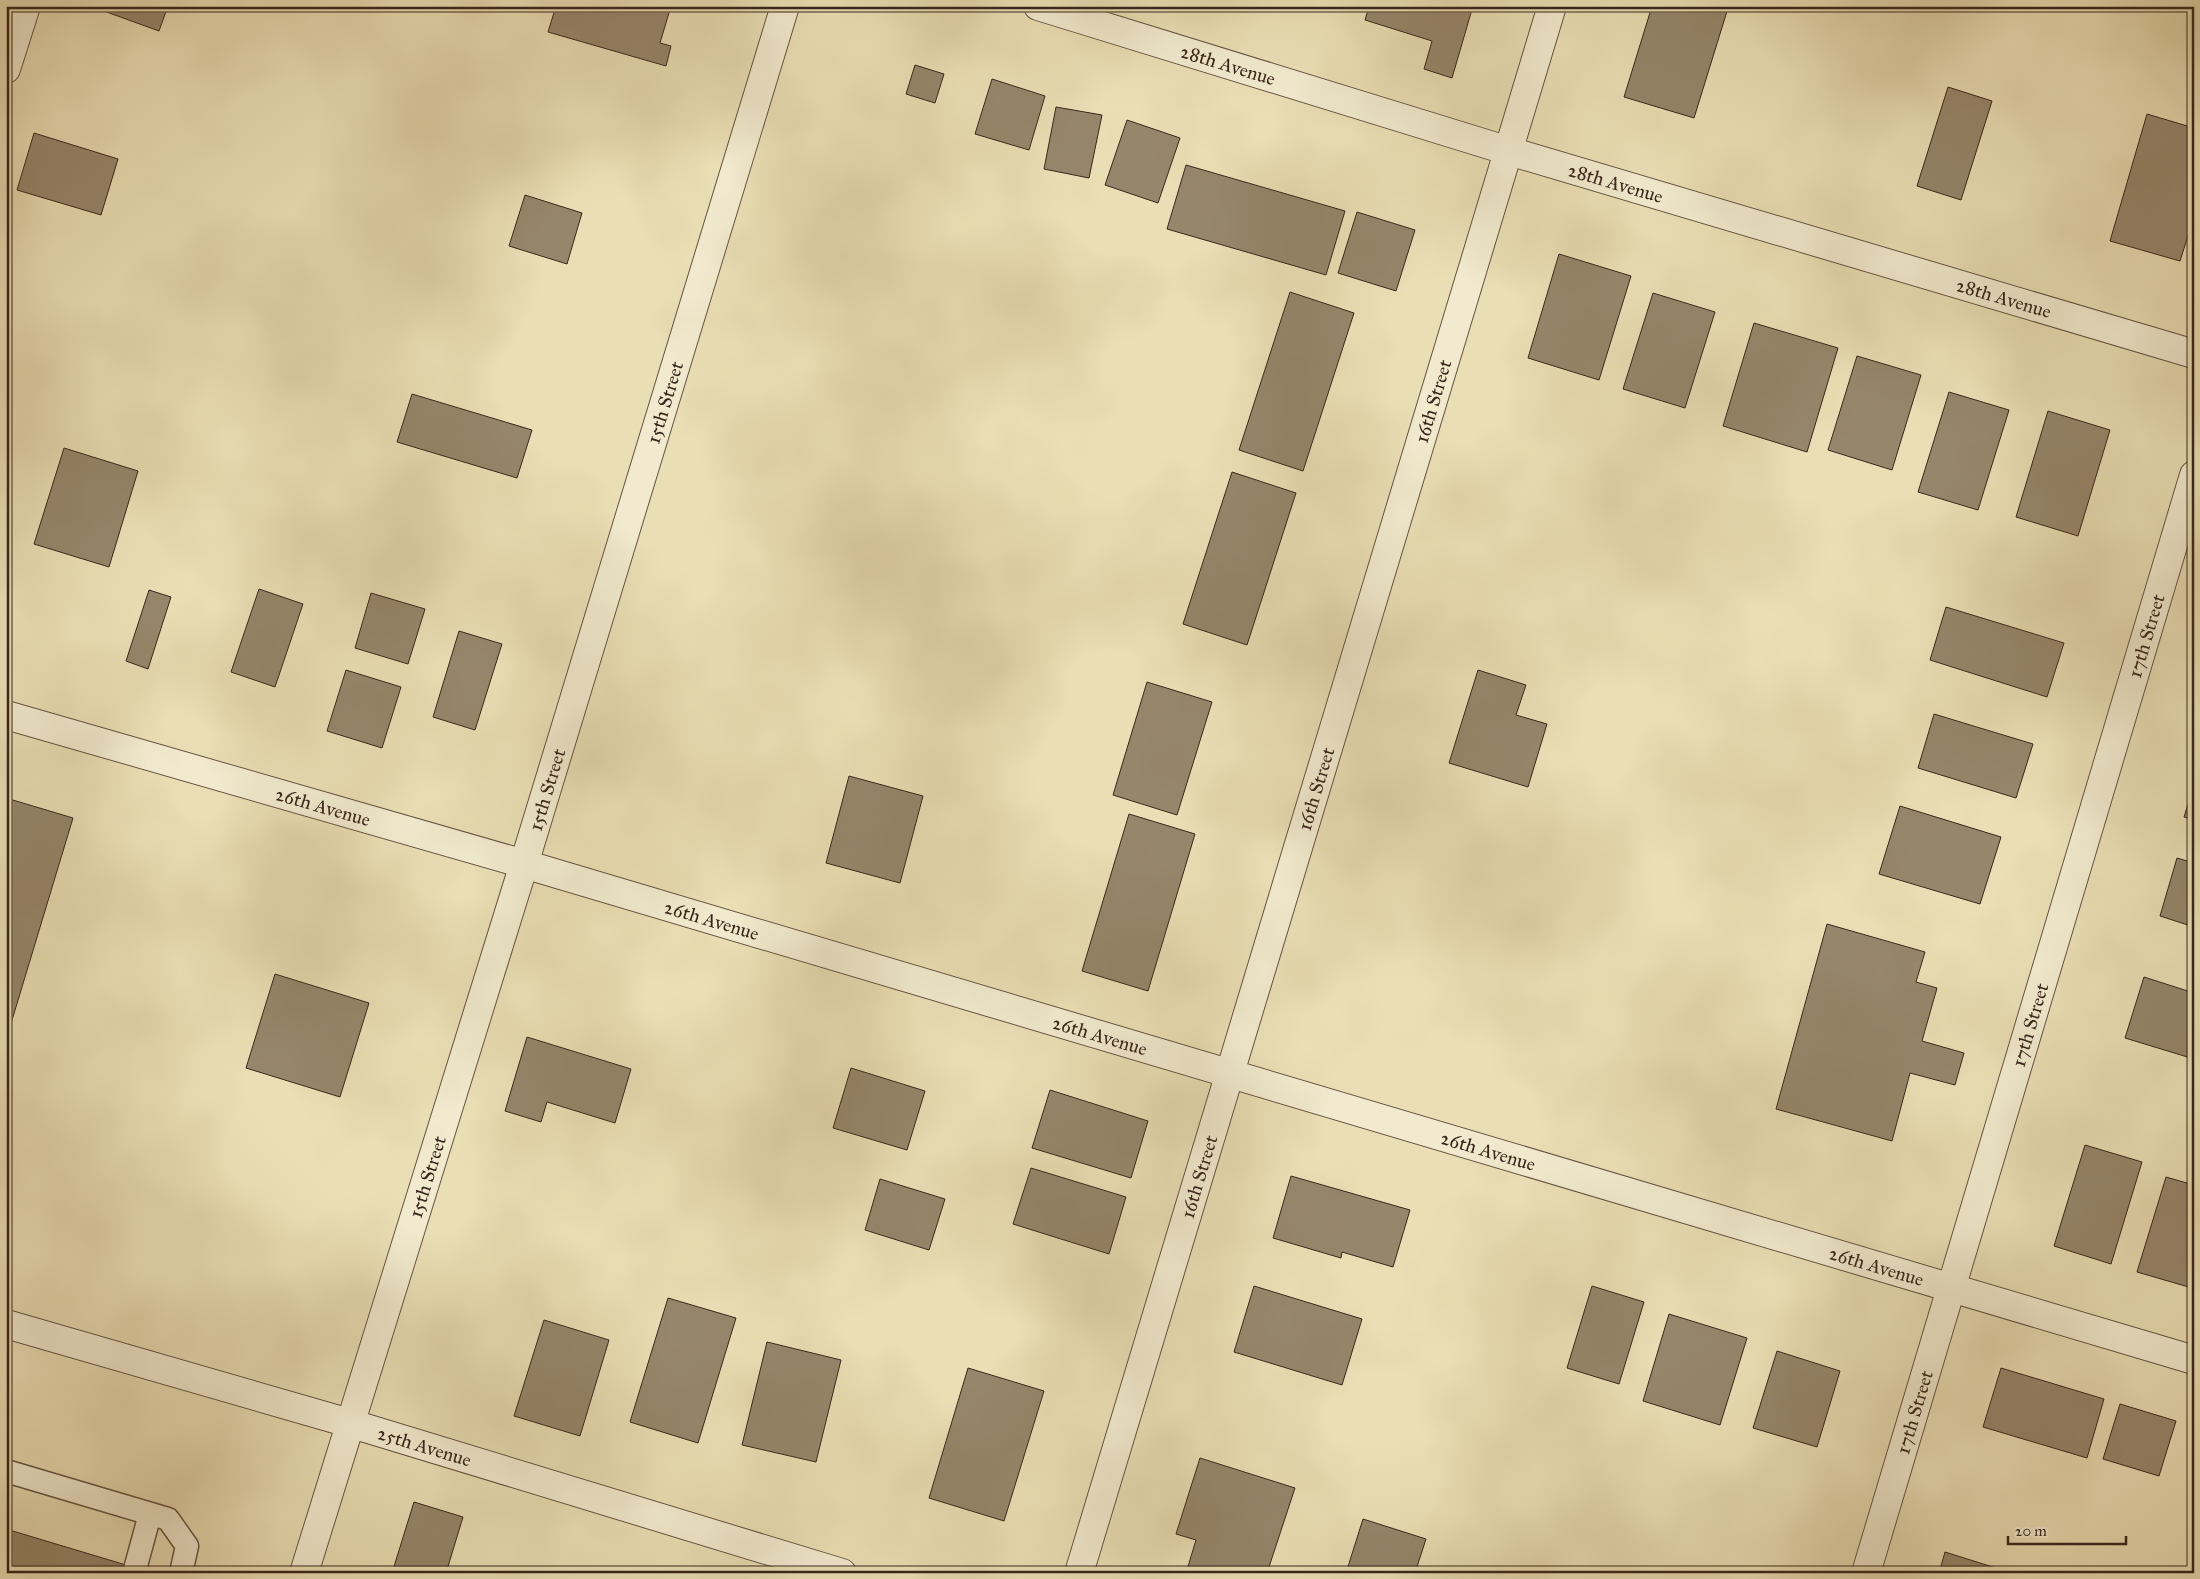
<svg xmlns="http://www.w3.org/2000/svg" width="2200" height="1579" font-family="'IM FELL Great Primer',serif">
  <style>
    .building { fill: #96866b; stroke: #3a261c }
    .lines { fill: none; stroke-linecap: round; stroke-linejoin: round }
    .service-casing { stroke: #665442; stroke-width: 25 }
    .minor-casing { stroke: #665442; stroke-width: 30 }
    .tertiary-casing { stroke: #665442; stroke-width: 30 }
    .service { stroke: #f1eace; stroke-width: 22 }
    .minor { stroke: #f1eace; stroke-width: 28 }
    .tertiary { stroke: #f1eace; stroke-width: 28 }
    .labels { text-anchor: middle; dominant-baseline: central; stroke-width: 4; stroke-linejoin: round; paint-order: stroke }
    .street-label { font-size: 19px; fill: #3a261c; stroke: #f1eace }
  </style>
  <rect width="100%" height="100%" fill="#eadeb4"/>
  <filter id="stains"><feTurbulence type="fractalNoise" baseFrequency=".004" numOctaves="4"/><feColorMatrix values="0 0 0 0 .2 0 0 0 0 .09 0 0 0 0 .02 0 0 0 .5 -.17"/></filter>
  <radialGradient id="worn" r=".72"><stop offset=".6" stop-color="#630" stop-opacity="0"/><stop offset="1" stop-color="#630" stop-opacity=".3"/></radialGradient>
  <!-- building -->
  <path class="building" d="M 90,6 L 168,6 L 159,31 Z
    M 556,6 L 671,6 L 660,43 L 671,46 L 666,66 L 548,32 Z
    M 1369,6 L 1473,6 L 1452,78 L 1424,69 L 1432,41 L 1365,20 Z
    M 1652,6 L 1722,6 L 1728,8 L 1694,118 L 1624,97 Z
    M 915,65 L 944,74 L 935,103 L 906,94 Z
    M 992,79 L 1045,96 L 1029,150 L 975,134 Z
    M 1948,87 L 1992,101 L 1961,200 L 1917,186 Z
    M 1056,107 L 1102,115 L 1089,178 L 1044,169 Z
    M 2147,114 L 2194,128 L 2194,217 L 2180,261 L 2110,241 Z
    M 1127,120 L 1180,138 L 1158,203 L 1105,185 Z
    M 34,133 L 118,159 L 101,215 L 17,190 Z
    M 1186,165 L 1345,211 L 1326,275 L 1167,229 Z
    M 525,195 L 582,213 L 567,264 L 509,246 Z
    M 1357,212 L 1415,230 L 1396,291 L 1338,273 Z
    M 1559,254 L 1631,276 L 1599,380 L 1528,358 Z
    M 1290,292 L 1354,313 L 1303,471 L 1239,450 Z
    M 1653,293 L 1715,312 L 1685,408 L 1623,389 Z
    M 1754,323 L 1838,348 L 1807,452 L 1723,426 Z
    M 1857,356 L 1921,375 L 1892,470 L 1828,450 Z
    M 1949,392 L 2009,410 L 1978,510 L 1918,492 Z
    M 412,394 L 532,430 L 517,478 L 397,442 Z
    M 2048,411 L 2110,430 L 2078,536 L 2016,517 Z
    M 64,448 L 138,471 L 109,567 L 34,544 Z
    M 1232,472 L 1296,493 L 1247,645 L 1183,624 Z
    M 259,589 L 303,604 L 275,687 L 231,672 Z
    M 149,590 L 171,597 L 148,669 L 126,661 Z
    M 371,593 L 425,609 L 408,664 L 355,648 Z
    M 1946,607 L 2064,643 L 2047,697 L 1930,660 Z
    M 459,631 L 502,644 L 475,730 L 433,717 Z
    M 346,670 L 401,687 L 382,748 L 327,731 Z
    M 1478,670 L 1526,685 L 1516,715 L 1547,724 L 1528,787 L 1449,763 Z
    M 1147,682 L 1212,702 L 1177,815 L 1113,795 Z
    M 1934,714 L 2033,744 L 2016,798 L 1918,768 Z
    M 849,776 L 923,796 L 900,883 L 826,863 Z
    M 2194,785 L 2194,820 L 2184,817 Z
    M 6,798 L 73,818 L 6,1040 Z
    M 1900,806 L 2001,837 L 1980,904 L 1879,874 Z
    M 1129,814 L 1195,834 L 1148,991 L 1082,971 Z
    M 2177,858 L 2194,863 L 2194,927 L 2160,916 Z
    M 1827,924 L 1925,952 L 1916,982 L 1937,988 L 1922,1041 L 1964,1053 L 1955,1085 L 1910,1073 L 1892,1141 L 1776,1109 Z
    M 275,974 L 369,1003 L 340,1097 L 246,1068 Z
    M 2144,977 L 2194,993 L 2194,1059 L 2125,1038 Z
    M 527,1037 L 631,1069 L 615,1123 L 547,1102 L 541,1122 L 505,1111 Z
    M 851,1068 L 925,1091 L 907,1150 L 833,1128 Z
    M 1050,1090 L 1148,1121 L 1131,1178 L 1032,1148 Z
    M 6,1094 L 12,1095 L 6,1115 Z
    M 2085,1145 L 2142,1162 L 2111,1264 L 2054,1246 Z
    M 1031,1168 L 1126,1197 L 1109,1254 L 1013,1224 Z
    M 1291,1176 L 1410,1210 L 1393,1267 L 1342,1252 L 1341,1258 L 1273,1238 Z
    M 2166,1177 L 2194,1185 L 2194,1282 L 2192,1288 L 2137,1272 Z
    M 880,1179 L 945,1199 L 929,1250 L 865,1230 Z
    M 1254,1286 L 1362,1319 L 1342,1385 L 1234,1352 Z
    M 1592,1286 L 1644,1302 L 1619,1384 L 1567,1368 Z
    M 668,1298 L 736,1318 L 698,1443 L 630,1422 Z
    M 1669,1314 L 1747,1338 L 1720,1425 L 1643,1401 Z
    M 544,1320 L 609,1340 L 580,1436 L 514,1416 Z
    M 767,1342 L 841,1360 L 816,1462 L 742,1445 Z
    M 1777,1351 L 1840,1371 L 1817,1447 L 1753,1428 Z
    M 968,1368 L 1044,1391 L 1004,1521 L 929,1498 Z
    M 2001,1368 L 2104,1399 L 2087,1458 L 1983,1427 Z
    M 2120,1404 L 2176,1421 L 2159,1476 L 2103,1459 Z
    M 1200,1458 L 1295,1488 L 1267,1573 L 1186,1573 L 1196,1540 L 1176,1534 Z
    M 414,1502 L 463,1517 L 446,1573 L 392,1573 Z
    M 1363,1519 L 1426,1539 L 1415,1573 L 1346,1573 Z
    M 6,1529 L 126,1565 L 123,1573 L 6,1573 Z
    M 1945,1552 L 2012,1573 L 1939,1573 Z
    M 553,1568 L 569,1573 L 551,1573 Z"/>
  <g class="lines">
    <!-- service casing -->
    <g class="service-casing">
      <path id="service" d="M 6,1471 L 168,1519 L 187,1546 L 181,1573
        M 134,1573 L 150,1514"/>
    </g>
    <!-- minor casing -->
    <g class="minor-casing">
      <g id="minor">
        <path id="s1" d="M 1038,6 L 1509,151 L 2194,354"/>
        <path id="s2" d="M 6,715 L 524,864 L 2194,1360"/>
        <path id="s3" d="M 6,1324 L 349,1423 L 842,1573"/>
        <path id="s4" d="M 304,1573 L 524,864 L 785,6"/>
        <path id="s5" d="M 1079,1573 L 1552,6"/>
        <path id="s6" d="M 1866,1573 L 2194,475"/>
      </g>
    </g>
    <!-- tertiary casing -->
    <g class="tertiary-casing">
      <path id="tertiary" d="M 6,69 L 26,6"/>
    </g>
    <!-- service -->
    <use href="#service" class="service"/>
    <!-- minor -->
    <use href="#minor" class="minor"/>
    <!-- tertiary -->
    <use href="#tertiary" class="tertiary"/>
  </g>
  <g class="labels">
    <!-- street labels -->
    <g class="street-label">
      <text stroke="none"><textPath href="#s1" startOffset="199">28th Avenue</textPath></text>
      <text stroke="none"><textPath href="#s1" startOffset="604">28th Avenue</textPath></text>
      <text stroke="none"><textPath href="#s1" startOffset="1009">28th Avenue</textPath></text>
      <text stroke="none"><textPath href="#s5" startOffset="1224">16th Street</textPath></text>
      <text stroke="none"><textPath href="#s4" startOffset="1225">15th Street</textPath></text>
      <text stroke="none"><textPath href="#s6" startOffset="978">17th Street</textPath></text>
      <text stroke="none"><textPath href="#s4" startOffset="820">15th Street</textPath></text>
      <text stroke="none"><textPath href="#s5" startOffset="819">16th Street</textPath></text>
      <text stroke="none"><textPath href="#s2" startOffset="330">26th Avenue</textPath></text>
      <text stroke="none"><textPath href="#s2" startOffset="735">26th Avenue</textPath></text>
      <text stroke="none"><textPath href="#s6" startOffset="572">17th Street</textPath></text>
      <text stroke="none"><textPath href="#s2" startOffset="1140">26th Avenue</textPath></text>
      <text stroke="none"><textPath href="#s2" startOffset="1545">26th Avenue</textPath></text>
      <text stroke="none"><textPath href="#s4" startOffset="415">15th Street</textPath></text>
      <text stroke="none"><textPath href="#s5" startOffset="414">16th Street</textPath></text>
      <text stroke="none"><textPath href="#s2" startOffset="1950">26th Avenue</textPath></text>
      <text stroke="none"><textPath href="#s6" startOffset="168">17th Street</textPath></text>
      <text stroke="none"><textPath href="#s3" startOffset="436">25th Avenue</textPath></text>
    </g>
  </g>
  <!-- margin -->
  <rect width="2200" height="1579" fill="none" stroke="#eadeb4" stroke-width="25"/>
  <rect x="8" y="8" width="2185" height="1564" fill="none" stroke="#3a261c" stroke-width="2.5"/>
  <rect x="12" y="12" width="2175" height="1554" fill="none" stroke="#3a261c"/>
  <!-- scale -->
  <path d="M2008 1536v8h118v-8" fill="none" stroke="#3a261c" stroke-width="2.5"/>
  <text x="2015" y="1536" font-size="15" fill="#3a261c" stroke="#f1eace" stroke-width="4" paint-order="stroke">20 m</text>
  <rect width="100%" height="100%" filter="url(#stains)"/>
  <rect width="100%" height="100%" fill="url(#worn)"/>
</svg>
